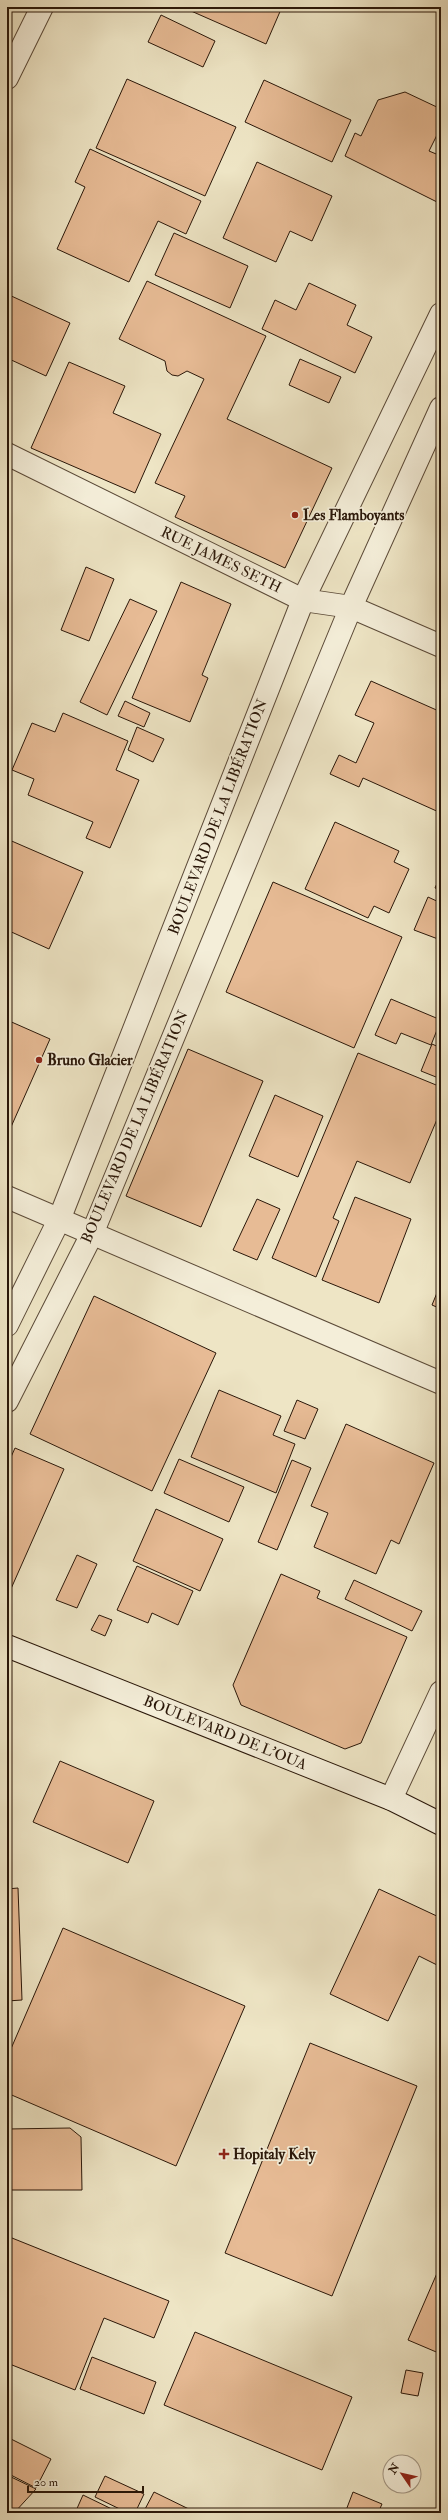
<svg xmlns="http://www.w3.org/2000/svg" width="448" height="2520" font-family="'IM FELL Double Pica',serif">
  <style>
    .building { fill: #e7bb95; stroke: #2a1709 }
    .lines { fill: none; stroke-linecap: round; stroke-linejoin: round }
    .minor-casing { stroke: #5b4a38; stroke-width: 24 }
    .tertiary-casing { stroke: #5b4a38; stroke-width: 24 }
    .secondary-casing { stroke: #2a1709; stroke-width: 24 }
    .minor { stroke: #f4eed9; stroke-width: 22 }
    .tertiary { stroke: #f4eed9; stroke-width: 22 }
    .secondary { stroke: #f4eed9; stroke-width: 22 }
    .poi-dot { fill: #8f2418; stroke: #f4eed9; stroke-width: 1.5 }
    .labels { text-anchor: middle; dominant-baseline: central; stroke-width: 3.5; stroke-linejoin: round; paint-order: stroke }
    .poi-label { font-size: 15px; font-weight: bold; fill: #2a1709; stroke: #f4eed9; text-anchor: start }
    .street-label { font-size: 15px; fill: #2a1709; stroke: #f4eed9 }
  </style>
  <rect width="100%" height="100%" fill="#eee5c5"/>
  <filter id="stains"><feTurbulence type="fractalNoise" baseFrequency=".005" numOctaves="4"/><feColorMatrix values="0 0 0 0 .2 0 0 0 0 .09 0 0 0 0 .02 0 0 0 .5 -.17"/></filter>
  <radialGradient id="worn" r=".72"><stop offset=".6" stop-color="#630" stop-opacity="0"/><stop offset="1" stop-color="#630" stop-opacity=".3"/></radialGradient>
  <!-- building -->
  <path class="building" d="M 182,7 L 282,7 L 266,44 Z
    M 161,15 L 215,41 L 203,67 L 148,42 Z
    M 127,79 L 236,127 L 205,196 L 96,148 Z
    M 264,80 L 351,120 L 332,162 L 245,122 Z
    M 405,92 L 441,109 L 441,127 L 429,151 L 441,156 L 441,204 L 345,156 L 355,133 L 361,136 L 378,100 Z
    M 90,149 L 201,201 L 186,234 L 158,221 L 129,282 L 57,249 L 85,187 L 75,182 Z
    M 257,162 L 332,196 L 312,241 L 290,231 L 276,262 L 223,238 Z
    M 174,233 L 248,266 L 230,308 L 155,275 Z
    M 147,281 L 266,336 L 227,419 L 332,468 L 285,568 L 175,517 L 185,496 L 155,483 L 204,379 L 187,371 L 178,376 L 172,375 L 167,371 L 165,361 L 119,339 Z
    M 309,283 L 356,305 L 347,325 L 372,337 L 355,373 L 262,329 L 275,300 L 296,310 Z
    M 7,294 L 70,323 L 46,376 L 7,358 Z
    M 300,359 L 341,377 L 329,403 L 289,385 Z
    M 69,362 L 125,386 L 113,413 L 161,434 L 135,493 L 31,448 Z
    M 86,567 L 114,579 L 89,641 L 61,630 Z
    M 181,582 L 231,604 L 202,675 L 208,678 L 190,722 L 132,698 Z
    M 130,599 L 157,611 L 107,715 L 80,702 Z
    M 371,681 L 441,712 L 441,813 L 363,778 L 359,787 L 330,774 L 339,755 L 356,763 L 374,723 L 355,715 Z
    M 125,701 L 150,713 L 144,727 L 118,716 Z
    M 63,713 L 128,741 L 116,770 L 139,780 L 110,848 L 86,838 L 93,822 L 28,795 L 34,779 L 12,770 L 32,723 L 55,732 Z
    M 137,727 L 164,739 L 153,762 L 128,750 Z
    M 335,822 L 399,851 L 394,862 L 409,869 L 389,913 L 374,906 L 368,918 L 305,889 Z
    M 7,839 L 83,872 L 49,949 L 7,930 Z
    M 441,874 L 441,890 L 435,888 Z
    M 273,882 L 402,937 L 354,1048 L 226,992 Z
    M 428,897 L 441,903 L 441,931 L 438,939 L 414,930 Z
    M 391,999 L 441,1020 L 431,1045 L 401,1033 L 396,1044 L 375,1035 Z
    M 7,1020 L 50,1039 L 7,1136 Z
    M 432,1044 L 441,1048 L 441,1079 L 421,1071 Z
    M 188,1049 L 263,1081 L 201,1227 L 126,1196 Z
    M 358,1053 L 441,1087 L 441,1110 L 410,1183 L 357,1161 L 333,1218 L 339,1221 L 316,1277 L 272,1258 Z
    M 275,1095 L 323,1116 L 298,1177 L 249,1156 Z
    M 355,1197 L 411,1219 L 379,1303 L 322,1280 Z
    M 257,1199 L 280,1209 L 257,1260 L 233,1250 Z
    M 441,1283 L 441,1309 L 432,1305 Z
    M 94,1296 L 216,1353 L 152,1491 L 30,1434 Z
    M 219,1390 L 281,1416 L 273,1435 L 295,1444 L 276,1493 L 191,1457 Z
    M 297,1400 L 318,1409 L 305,1439 L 284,1431 Z
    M 346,1424 L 434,1463 L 399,1544 L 391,1540 L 376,1574 L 314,1547 L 328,1513 L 311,1506 Z
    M 15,1448 L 64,1469 L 10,1591 L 7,1589 L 7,1466 Z
    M 179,1459 L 244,1487 L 229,1522 L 164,1493 Z
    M 292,1460 L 311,1468 L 277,1550 L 258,1542 Z
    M 156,1509 L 223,1539 L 200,1591 L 133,1561 Z
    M 77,1555 L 97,1564 L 77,1608 L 56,1600 Z
    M 137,1566 L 193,1591 L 178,1625 L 152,1613 L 148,1623 L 117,1610 Z
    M 281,1574 L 320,1591 L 317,1598 L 407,1637 L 361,1743 L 345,1749 L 241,1705 L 233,1685 Z
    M 354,1580 L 422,1611 L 412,1631 L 345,1599 Z
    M 99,1615 L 112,1620 L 105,1636 L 91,1630 Z
    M 60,1761 L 154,1801 L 128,1863 L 33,1822 Z
    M 18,1888 L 22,2000 L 7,2001 L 7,1889 Z
    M 379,1889 L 441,1918 L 441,1967 L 419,1956 L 388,2021 L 330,1994 Z
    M 63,1928 L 245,2006 L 176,2166 L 7,2093 L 7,2058 Z
    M 310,2043 L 417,2086 L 332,2296 L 225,2253 Z
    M 70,2128 L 81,2137 L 82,2190 L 7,2190 L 7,2129 Z
    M 7,2236 L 169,2301 L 154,2338 L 104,2318 L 75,2390 L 7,2363 Z
    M 441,2264 L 441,2354 L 408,2340 Z
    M 195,2332 L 352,2397 L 322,2470 L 164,2405 Z
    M 92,2357 L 156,2382 L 144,2414 L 80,2389 Z
    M 406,2370 L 423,2373 L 418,2396 L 401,2393 Z
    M 7,2437 L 51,2459 L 36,2488 L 7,2473 Z
    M 7,2475 L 36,2489 L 14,2513 L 7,2513 Z
    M 105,2476 L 144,2494 L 135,2513 L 128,2513 L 95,2497 Z
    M 154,2492 L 197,2513 L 143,2513 Z
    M 353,2492 L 382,2504 L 378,2513 L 345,2513 Z
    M 83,2495 L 120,2513 L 75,2513 Z"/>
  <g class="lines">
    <!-- minor casing -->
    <g class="minor-casing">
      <path id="minor" d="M 7,78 L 42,7
        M 7,454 L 303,600 L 351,607 L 441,646
        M 7,1197 L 441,1383
        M 391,1799 L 441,1692"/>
    </g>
    <!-- tertiary casing -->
    <g class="tertiary-casing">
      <path id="tertiary" d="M 7,1325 L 59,1220 L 303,600 L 441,314
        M 7,1401 L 92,1234 L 351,607 L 441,408"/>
    </g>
    <!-- secondary casing -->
    <g class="secondary-casing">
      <path id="secondary" d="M 7,1646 L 391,1799 L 441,1824"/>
    </g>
    <!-- minor -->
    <use href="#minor" class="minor"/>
    <!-- tertiary -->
    <use href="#tertiary" class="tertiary"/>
    <!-- secondary -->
    <use href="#secondary" class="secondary"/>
  </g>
  <!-- markers -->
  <g class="poi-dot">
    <circle cx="295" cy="515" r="4"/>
    <circle cx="39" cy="1060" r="4"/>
    <path d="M222 2148h4v4h4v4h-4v4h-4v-4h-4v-4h4z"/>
  </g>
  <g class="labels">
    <!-- poi labels -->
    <g class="poi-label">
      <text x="303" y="515">Les Flamboyants</text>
      <text x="47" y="1060">Bruno Glacier</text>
      <text x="233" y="2154">Hopitaly Kely</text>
    </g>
    <!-- street labels -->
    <g class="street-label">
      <text transform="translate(221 560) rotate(26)">RUE JAMES SETH</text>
      <text transform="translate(218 817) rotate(-69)">BOULEVARD DE LA LIBÉRATION</text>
      <text transform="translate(135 1127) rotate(-67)">BOULEVARD DE LA LIBÉRATION</text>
      <text transform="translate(225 1733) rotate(22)">BOULEVARD DE L'OUA</text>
    </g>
  </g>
  <!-- margin -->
  <rect width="448" height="2520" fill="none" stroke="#eee5c5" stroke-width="24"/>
  <rect x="8" y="8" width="432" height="2504" fill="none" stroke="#2a1709" stroke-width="2"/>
  <rect x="12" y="12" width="424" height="2496" fill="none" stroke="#2a1709"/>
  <!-- north arrow -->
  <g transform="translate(402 2474) rotate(304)"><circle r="19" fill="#f4eed9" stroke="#a39886"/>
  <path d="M0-3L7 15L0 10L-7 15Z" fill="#8f2418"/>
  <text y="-6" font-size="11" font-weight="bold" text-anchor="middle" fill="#2a1709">N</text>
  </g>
  <!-- scale -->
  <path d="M28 2486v6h115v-6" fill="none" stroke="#2a1709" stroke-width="2"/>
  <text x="34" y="2486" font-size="12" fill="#2a1709" stroke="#f4eed9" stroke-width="3" paint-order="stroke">20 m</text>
  <rect width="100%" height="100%" filter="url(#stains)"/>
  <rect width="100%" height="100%" fill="url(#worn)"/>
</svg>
